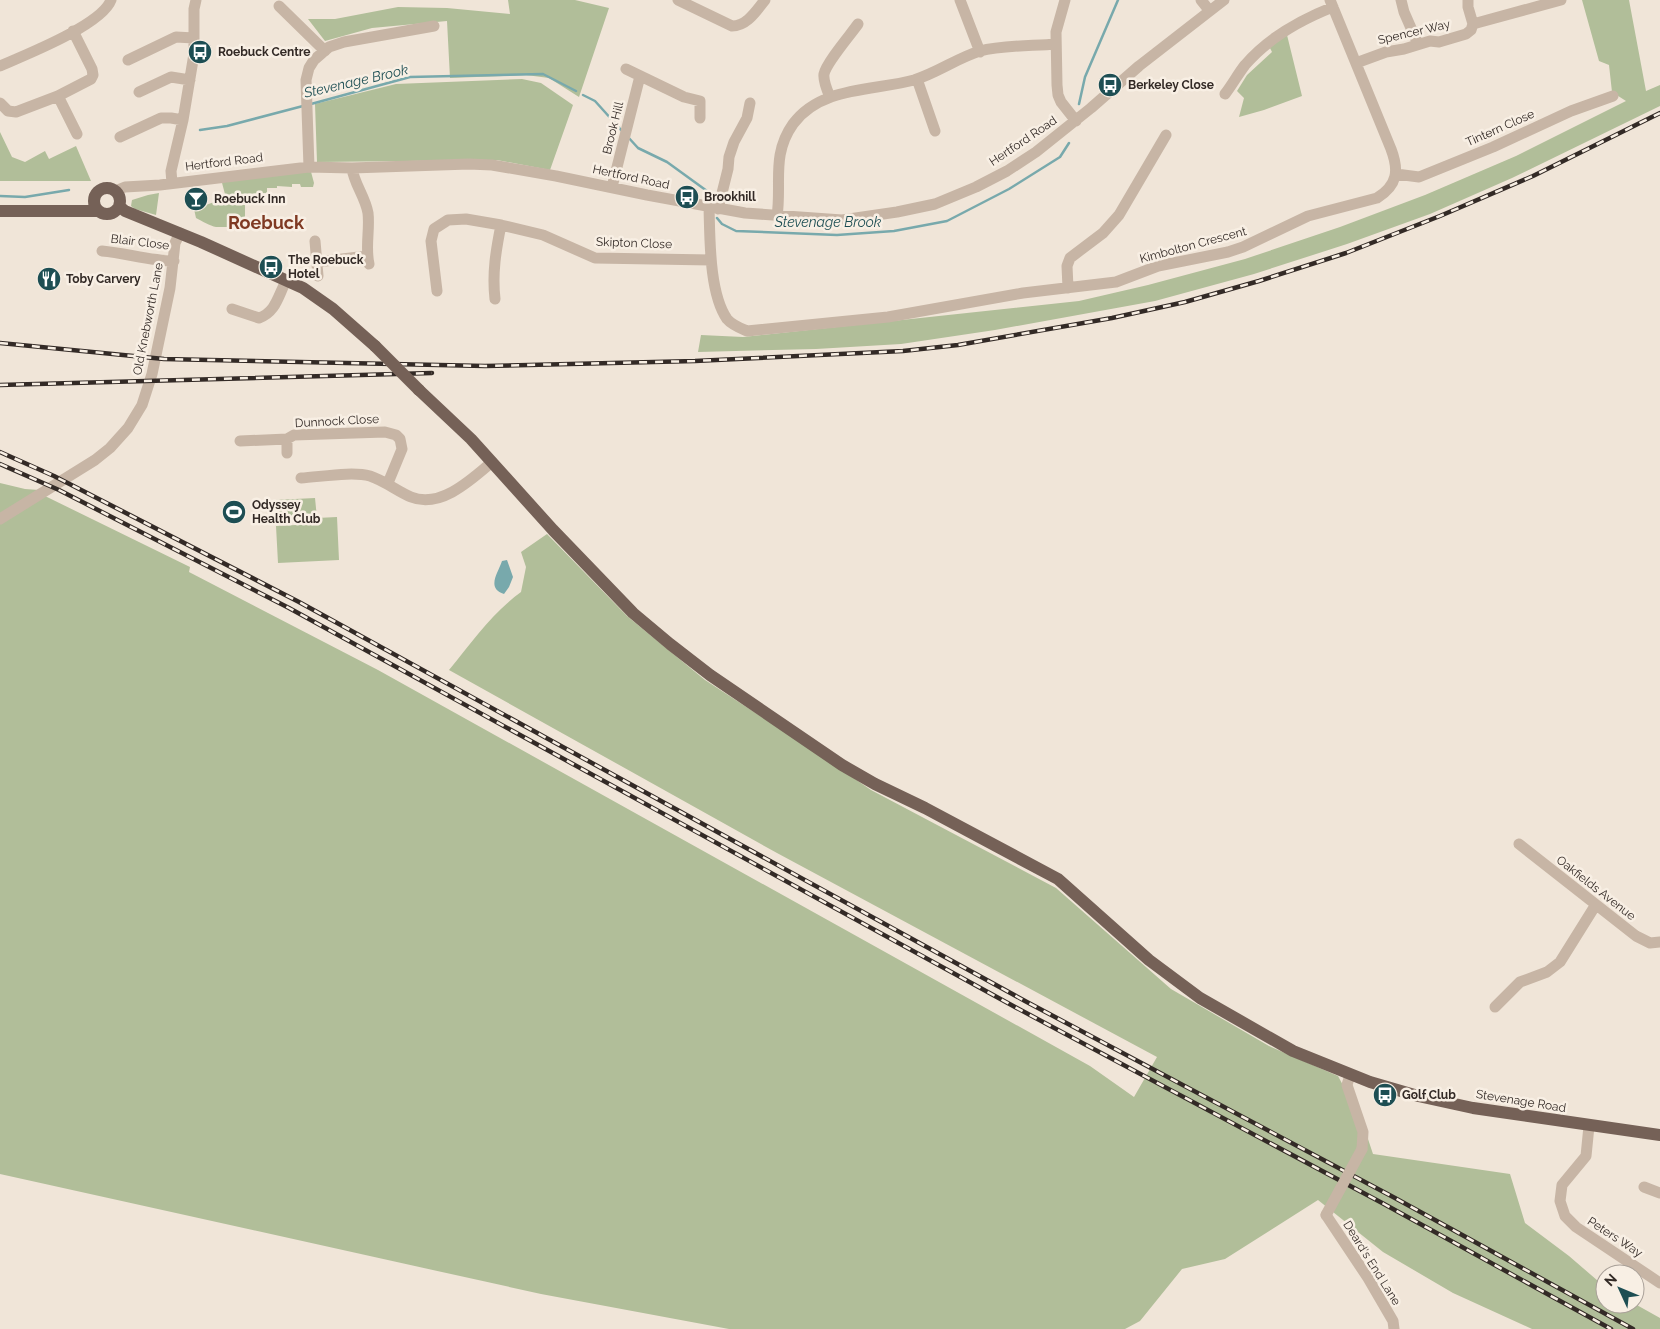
<svg xmlns="http://www.w3.org/2000/svg" width="1660" height="1329" font-family="Raleway,sans-serif">
  <style>
    .green { fill: #b1be99 }
    .water { fill: #78a9ac }
    .lines { fill: none; stroke-linecap: round; stroke-linejoin: round }
    .stream { stroke: #78a9ac; stroke-width: 2.5 }
    .minor { stroke: #c7b5a5; stroke-width: 11 }
    .major { stroke: #756157; stroke-width: 12 }
    .rail-casing { stroke: #332a26; stroke-width: 4.5 }
    .rail { stroke: #f8efe4; stroke-width: 2.5; stroke-dasharray: 8; stroke-linecap: butt }
    .minor-bridge { stroke: #c7b5a5; stroke-width: 11 }
    .major-bridge { stroke: #756157; stroke-width: 12 }
    .labels { text-anchor: middle; dominant-baseline: central; stroke-width: 5; stroke-linejoin: round; paint-order: stroke }
    .street-label { font-size: 12px; fill: #332a26; stroke: #f8efe4 }
    .poi-label { font-size: 12px; font-weight: bold; fill: #332a26; stroke: #f8efe4; text-anchor: start }
    .water-label { font-size: 14px; font-style: italic; fill: #1d4e53; stroke: #f8efe4 }
    .district-label { font-size: 18px; font-weight: bold; fill: #7f3922; stroke: #f8efe4 }
  </style>
  <rect width="100%" height="100%" fill="#f0e5d8"/>
  <!-- green -->
  <path class="green" d="M 508,0 L 575,0 L 609,8 L 579,97 L 549,78 L 526,75 L 450,78 L 447,21 L 372,28 L 325,41 L 308,19 L 335,19 L 398,7 L 447,8 L 510,14 Z
    M 1582,0 L 1629,0 L 1646,91 L 1660,85 L 1660,106 L 1512,178 L 1430,214 L 1347,244 L 1254,274 L 1155,301 L 995,330 L 901,344 L 816,349 L 698,352 L 701,335 L 743,337 L 1079,301 L 1148,285 L 1245,259 L 1340,227 L 1425,195 L 1516,156 L 1626,101 L 1612,92 L 1609,65 L 1599,61 Z
    M 1287,35 L 1302,96 L 1264,110 L 1239,117 L 1244,98 L 1237,91 L 1247,75 L 1272,52 L 1269,46 Z
    M 522,79 L 541,83 L 573,105 L 550,170 L 497,160 L 317,162 L 315,104 L 396,84 Z
    M 0,132 L 12,157 L 25,162 L 45,151 L 49,159 L 76,146 L 91,181 L 0,181 Z
    M 310,168 L 314,183 L 313,187 L 301,187 L 300,184 L 292,184 L 292,187 L 277,186 L 277,188 L 267,188 L 267,193 L 240,194 L 241,205 L 245,205 L 245,231 L 241,231 C 233,226 226,227 216,227 C 210,226 202,221 196,218 L 194,209 L 226,198 L 221,179 Z
    M 159,193 L 156,215 L 135,209 L 131,206 L 132,200 L 148,195 Z
    M 0,483 L 25,489 L 39,490 L 0,515 Z
    M 45,496 L 190,567 L 189,572 L 378,670 L 1090,1066 L 1134,1097 L 1157,1057 L 777,853 L 449,670 C 472,642 492,613 521,592 L 526,567 L 521,552 L 547,534 L 627,616 L 705,680 L 823,757 L 871,790 L 1056,888 L 1171,989 L 1269,1046 L 1338,1076 L 1362,1121 L 1373,1154 L 1510,1174 L 1525,1223 L 1569,1256 L 1605,1287 L 1605,1304 L 1635,1304 L 1660,1318 L 1660,1329 L 1532,1329 L 1453,1293 L 1383,1252 L 1318,1200 L 1225,1259 L 1182,1269 L 1140,1321 L 1125,1329 L 729,1329 L 541,1294 L 0,1174 L 0,523 Z
    M 315,498 L 317,518 L 337,517 L 339,560 L 278,563 L 276,526 L 316,524 L 317,518 L 276,520 L 275,500 Z"/>
  <!-- water -->
  <path class="water" d="M 507,560 L 513,577 L 509,587 L 504,594 C 486,588 498,573 502,561 Z"/>
  <g class="lines">
    <!-- stream -->
    <path class="stream" d="M 583,95 L 595,101 L 622,131
      M 311,104 L 410,77 L 543,74 L 576,91
      M 1079,104 L 1085,77 L 1118,0
      M 200,130 L 227,126 L 303,106
      M 628,137 L 638,148 L 667,162 L 707,191 L 711,200
      M 0,196 L 25,197 L 69,190
      M 717,218 L 722,224 L 736,231 L 837,235 L 894,231 L 947,221 L 1009,189 L 1060,157 L 1069,143"/>
    <!-- minor -->
    <path class="minor" d="M 678,0 L 732,26 C 747,26 756,11 765,0
      M 960,0 L 980,52
      M 1065,0 L 1056,32 L 1057,85 L 1058,95 L 1061,102 L 1076,121
      M 1201,0 L 1209,10
      M 1401,0 L 1404,12 L 1418,44
      M 1468,0 L 1468,7 L 1473,24
      M 279,6 L 325,51
      M 128,60 L 176,37 L 194,38
      M 1356,63 L 1386,52 L 1404,49 L 1430,41 L 1439,42 L 1466,34 L 1471,30 L 1473,24 L 1561,0
      M 0,66 C 25,55 102,25 111,0
      M 626,69 L 684,97 L 700,101 L 700,118
      M 917,79 L 935,131
      M 139,92 L 171,77 L 190,80
      M 1225,94 C 1232,85 1238,74 1245,65 C 1269,37 1300,20 1333,7
      M 58,96 L 77,134
      M 830,97 C 827,90 823,81 824,74 C 826,63 851,34 858,24
      M 0,103 L 8,111 L 16,112 L 58,96 L 91,79 L 93,75 L 92,69 L 73,31
      M 120,137 L 161,118 L 171,118 L 183,120
      M 309,167 L 306,80 L 309,68 L 314,60 L 329,47 L 344,42 L 434,26
      M 352,168 C 354,184 365,196 368,213 C 370,230 365,247 369,264
      M 1396,174 L 1419,177 L 1493,147 L 1571,111 L 1613,96
      M 172,183 L 171,171 L 183,120 L 194,54 L 194,9 L 196,0
      M 612,187 L 640,76
      M 115,191 L 125,187 L 160,185 L 309,167 L 352,168 L 469,164 L 492,165 L 556,176 L 647,195 L 745,213 L 842,220 L 897,212 L 935,204 L 976,187 L 1007,171 L 1036,152 L 1091,108 L 1139,66 L 1224,0
      M 709,207 C 710,238 709,293 727,319 C 732,325 740,328 747,331 L 888,317 L 1023,293 L 1116,282 L 1158,266 L 1228,252 L 1243,247 L 1308,216 L 1377,198 C 1398,185 1399,170 1391,149 L 1330,0
      M 718,209 L 728,169 L 729,157 L 734,142 L 747,118 L 750,103
      M 777,216 C 782,184 771,155 793,124 C 821,86 874,91 914,80 C 937,73 957,58 980,51 C 1002,45 1033,46 1056,44
      M 315,241 L 318,276
      M 102,251 C 126,253 150,261 174,261
      M 317,262 L 367,256
      M 1068,288 L 1067,266 L 1070,258 L 1103,233 L 1119,215 L 1166,135
      M 437,291 L 431,241 L 434,229 L 448,220 L 466,219 L 501,225 L 543,235 L 595,258 L 711,260
      M 495,299 C 492,273 496,250 501,225
      M 232,309 L 259,318 C 276,312 278,296 286,281
      M 240,441 L 287,439 L 294,435 L 385,432 L 396,435 L 400,439 L 402,449 L 388,483
      M 287,453 L 287,439
      M 301,478 C 320,477 352,471 370,476 C 385,481 397,491 411,497 C 440,509 471,480 492,462
      M 0,519 L 95,460 L 110,448 L 128,428 L 142,405 L 152,374 L 170,288 L 175,243 L 180,233
      M 1519,844 L 1636,936 L 1650,943 L 1660,942
      M 1495,1007 L 1520,982 L 1547,972 L 1560,962 L 1595,906
      M 1350,1075 L 1347,1085 L 1363,1132 L 1362,1149
      M 1589,1126 L 1586,1156 L 1562,1185 L 1560,1201 L 1565,1216 L 1576,1227 L 1660,1283
      M 1644,1187 L 1660,1193
      M 1326,1215 L 1368,1278 L 1393,1321 L 1394,1329"/>
    <!-- major -->
    <path class="major" d="M94 201a13 13 0 1 1 26 0a13 13 0 1 1-26 0Z
      M 119,206 L 125,211 L 201,242 L 303,288 L 333,309 L 375,346
      M 0,211 L 98,211
      M 419,390 L 471,439 L 553,530 L 633,613 L 670,644 L 710,675 L 842,765 L 875,784 L 925,808 L 1058,879 L 1149,960 L 1200,998 L 1293,1051 L 1370,1082 L 1418,1096 L 1473,1108 L 1660,1135"/>
    <!-- rail casing -->
    <g class="rail-casing">
      <path id="rail" d="M 0,343 L 164,359 L 485,366 L 695,361 L 903,351 L 958,345 L 1112,318 L 1185,302 L 1259,281 L 1346,253 L 1440,216 L 1533,176 L 1660,113
        M 0,385 L 432,373
        M 0,452 L 54,476 L 299,602 L 1025,1001 L 1395,1198 L 1633,1329
        M 0,464 L 59,490 L 289,608 L 1015,1007 L 1384,1204 L 1611,1329"/>
    </g>
    <!-- rail -->
    <use href="#rail" class="rail"/>
    <!-- minor-bridge -->
    <path class="minor-bridge" d="M 1326,1215 L 1362,1149"/>
    <!-- major-bridge -->
    <path class="major-bridge" d="M 375,346 L 419,390"/>
  </g>
  <!-- icons -->
  <defs>
    <g id="bus-disc" transform="scale(1.25)"><circle r="9.5" fill="#1d4e53" stroke="#f8efe4"/><path d="M-5-6H5V4H4V6H2V4H-2V6H-4V4H-5ZM-3.5-4V0h7V-4ZM-3.5 1.2v1.5H-2V1.2ZM2 1.2v1.5H3.5V1.2Z" fill="#fff"/></g>
    <g id="bar-disc" transform="scale(1.25)"><circle r="9.5" fill="#1d4e53" stroke="#f8efe4"/><path d="M-6-5H6L.8 .8V4.5H3.5V6h-7V4.5H-.8V.8Z" fill="#fff"/></g>
    <g id="restaurant-disc" transform="scale(1.25)"><circle r="9.5" fill="#1d4e53" stroke="#f8efe4"/><path d="M-5-6h1v4h1v-4h1v4h1v-4h1v5L-1.5 .5V6h-2V.5L-5-1ZM5-6V6H3V1.5H1.5Q1.5-4 5-6Z" fill="#fff"/></g>
    <g id="stadium-disc" transform="scale(1.25)"><circle r="9.5" fill="#1d4e53" stroke="#f8efe4"/><path d="M0-5a6.5 5 0 1 0 0 10a6.5 5 0 1 0 0-10ZM-3.5-1.8h7v3.6h-7Z" fill="#fff"/></g>
  </defs>
  <g fill-rule="evenodd">
    <use href="#bus-disc" x="200" y="52"/>
    <use href="#bus-disc" x="1110" y="85"/>
    <use href="#bus-disc" x="687" y="197"/>
    <use href="#bar-disc" x="196" y="199"/>
    <use href="#bus-disc" x="271" y="267"/>
    <use href="#restaurant-disc" x="49" y="279"/>
    <use href="#stadium-disc" x="234" y="512"/>
    <use href="#bus-disc" x="1385" y="1095"/>
  </g>
  <g class="labels">
    <!-- street labels -->
    <g class="street-label">
      <text transform="translate(1414 32) rotate(-13)">Spencer Way</text>
      <text transform="translate(613 128) rotate(-76)">Brook Hill</text>
      <text transform="translate(1500 128) rotate(-24)">Tintern Close</text>
      <text transform="translate(1023 141) rotate(-34)">Hertford Road</text>
      <text transform="translate(224 162) rotate(-7)">Hertford Road</text>
      <text transform="translate(631 177) rotate(12)">Hertford Road</text>
      <text transform="translate(140 242) rotate(7)">Blair Close</text>
      <text transform="translate(634 243) rotate(2)">Skipton Close</text>
      <text transform="translate(1193 245) rotate(-15)">Kimbolton Crescent</text>
      <text transform="translate(148 319) rotate(-79)">Old Knebworth Lane</text>
      <text transform="translate(337 421) rotate(-3)">Dunnock Close</text>
      <text transform="translate(1596 888) rotate(38)">Oakfields Avenue</text>
      <text transform="translate(1521 1101) rotate(9)">Stevenage Road</text>
      <text transform="translate(1615 1237) rotate(33)">Peters Way</text>
      <text transform="translate(1372 1263) rotate(58)">Deard's End Lane</text>
    </g>
    <!-- poi labels -->
    <g class="poi-label">
      <text x="218" y="52">Roebuck Centre</text>
      <text x="1128" y="85">Berkeley Close</text>
      <text x="704" y="197">Brookhill</text>
      <text x="214" y="199">Roebuck Inn</text>
      <text x="288" y="260">The Roebuck<tspan x="288" dy="14">Hotel</tspan></text>
      <text x="66" y="279">Toby Carvery</text>
      <text x="252" y="505">Odyssey<tspan x="252" dy="14">Health Club</tspan></text>
      <text x="1402" y="1095">Golf Club</text>
    </g>
    <!-- water labels -->
    <g class="water-label">
      <text transform="translate(356 81) rotate(-13)">Stevenage Brook</text>
      <text x="828" y="222">Stevenage Brook</text>
    </g>
    <!-- district labels -->
    <g class="district-label">
      <text x="266" y="222">Roebuck</text>
    </g>
  </g>
  <!-- north arrow -->
  <g transform="translate(1620 1289) rotate(314)"><circle r="24" fill="#f8efe4" stroke="#a9a098"/>
  <path d="M0-4L9 19L0 12L-9 19Z" fill="#1d4e53"/>
  <text y="-8" font-size="14" font-weight="bold" text-anchor="middle" fill="#332a26">N</text>
  </g>
</svg>
